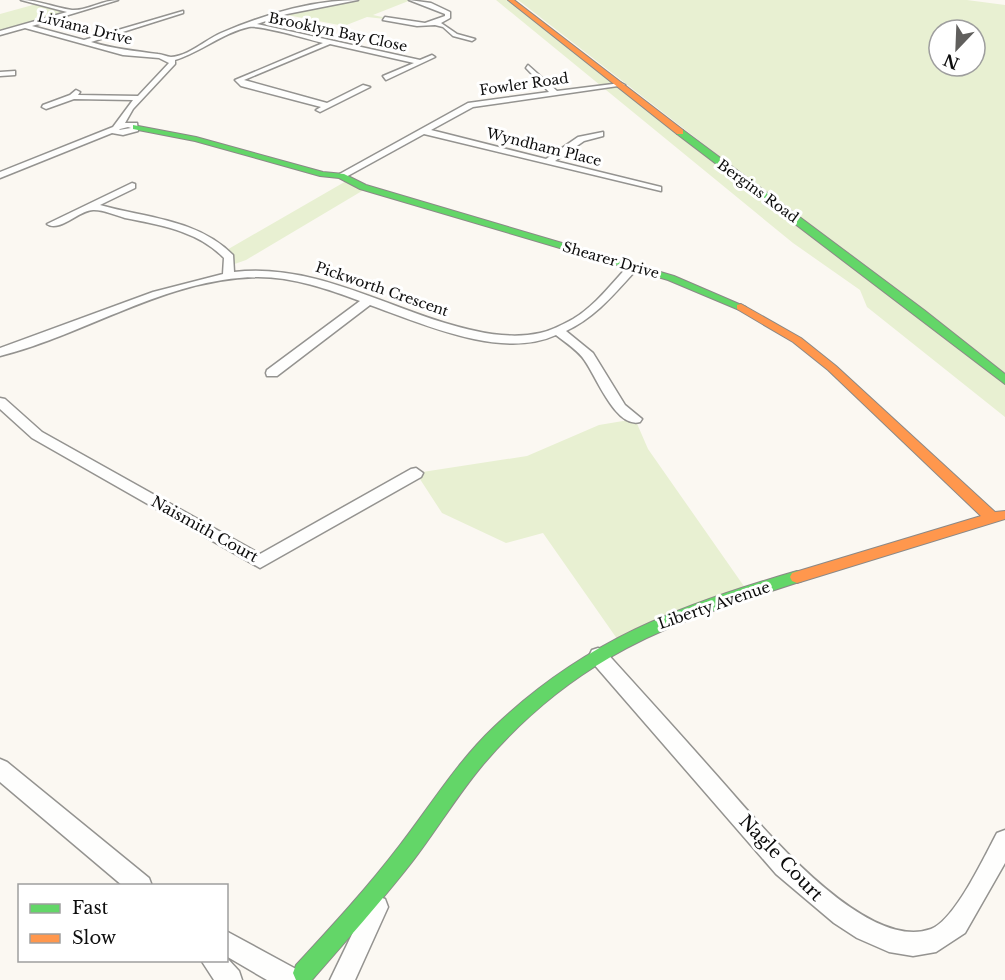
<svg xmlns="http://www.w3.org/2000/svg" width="1005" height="980" font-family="'Libre Baskerville',serif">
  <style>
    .green { fill: #e8f0d2; fill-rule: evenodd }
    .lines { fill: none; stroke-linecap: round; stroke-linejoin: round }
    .street-casing { stroke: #949390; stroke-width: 3 }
    .fast-casing { stroke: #8b8987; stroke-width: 2 }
    .slow-casing { stroke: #8b8987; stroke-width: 2 }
    .street { fill: #fefefd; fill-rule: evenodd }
    .fast { fill: #63d668; fill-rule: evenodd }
    .slow { fill: #ff974d; fill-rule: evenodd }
    .labels { text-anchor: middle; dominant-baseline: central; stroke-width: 6; stroke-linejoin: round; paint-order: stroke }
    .far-street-label { font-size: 14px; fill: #0d0d0d; stroke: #fff }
    .street-label { font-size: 15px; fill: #0d0d0d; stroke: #fff }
    .near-street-label { font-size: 18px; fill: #0d0d0d; stroke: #fff }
  </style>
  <rect width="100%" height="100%" fill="#fbf8f2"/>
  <!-- green -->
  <path class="green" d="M 355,0 L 411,0 L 373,15 L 387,18 L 385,19 L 367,17 L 344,26 L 282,14 Z
    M 496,0 L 511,0 L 1005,381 L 1005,417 L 867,307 L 860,290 L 793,243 Z
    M 518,0 L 967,0 L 1005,5 L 1005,373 L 750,180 ZM 939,30 L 975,30 L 975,66 L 939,66 Z
    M 40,3 L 74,11 L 0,33 L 0,14 Z
    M 348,180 L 367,188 L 246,260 L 229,266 L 225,251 Z
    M 635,419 L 648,449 L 748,592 L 620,643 L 543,533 L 506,543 L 442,513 L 416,473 L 527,456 L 599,425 Z"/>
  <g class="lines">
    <!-- street casing -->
    <g class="street-casing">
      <path id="street" d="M 21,0 C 39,0 55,8 72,10 C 86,11 103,0 118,0 L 32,26 L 84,40 L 183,11 L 183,13 L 91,42 C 114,49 134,51 158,54 C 162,54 167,57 171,57 C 189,56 205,40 221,33 C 263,15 312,0 358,0 L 287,14 L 257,24 L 420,60 L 432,55 L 435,57 L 386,80 L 383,76 L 414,63 L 330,44 L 244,80 L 327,103 L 363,85 L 370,87 L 320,112 L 316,110 L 321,107 L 241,86 L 235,80 L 323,43 C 308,39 261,25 249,27 C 222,33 201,52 175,60 L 175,64 L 133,109 L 125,123 L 137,123 L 138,131 L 123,135 L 112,133 L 0,178 L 0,172 L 113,127 L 133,100 L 74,99 L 46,109 L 42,107 L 43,105 L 70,95 L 76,90 L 80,92 L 78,95 L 138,96 L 169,63 L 159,58 L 123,55 L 25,28 L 0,35 L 0,31 L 67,12 ZM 128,127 L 131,128 L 119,130 L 120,129 Z
        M 409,0 L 431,3 L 450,12 L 450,18 L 441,23 L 457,34 L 475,39 L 472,41 L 453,36 L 443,27 L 435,25 L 417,26 L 383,20 L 385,17 L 425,23 L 445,16 L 445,14 Z
        M 528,65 L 557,91 L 621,83 L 625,85 L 473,107 L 431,130 L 546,159 L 578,137 L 603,132 L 603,136 L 584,141 L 555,161 L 661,187 L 661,191 L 424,134 L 344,178 L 336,176 L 468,103 L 549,92 L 526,68 Z
        M 15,71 L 15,75 L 0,76 L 0,72 Z
        M 132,183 L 135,184 L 135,188 L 100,205 C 145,218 198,219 233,255 L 234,272 C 307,263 377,302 445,323 C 475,332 509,340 540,333 C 550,331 564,324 573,319 C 595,306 612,283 629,265 L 637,265 L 637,269 C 615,293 596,317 566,331 L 593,353 L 625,405 L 642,419 L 640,422 C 616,429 596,376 585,361 C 579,351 566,343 556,335 C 502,360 423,324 370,305 L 277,376 L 267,376 L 266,373 L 267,370 L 360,301 C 328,289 293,277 258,277 C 167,278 87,334 0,356 L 0,348 L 153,292 L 223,274 L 224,258 C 198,231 160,225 125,218 C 115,215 104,210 94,210 C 80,209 60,233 47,224 Z
        M 0,398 L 5,399 L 42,432 L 260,554 L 411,469 L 416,468 L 423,473 L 421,477 L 260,568 L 32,438 L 0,409 Z
        M 598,648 L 604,650 C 640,690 676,729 711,769 C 752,814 862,954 931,929 C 955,920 984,857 997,833 L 1005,830 L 1005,863 L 965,933 L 936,952 L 913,956 L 889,952 L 857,938 L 834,923 L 776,874 L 592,662 L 589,656 L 592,650 Z
        M 0,759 L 7,762 L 149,878 L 152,886 L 123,886 L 0,782 Z
        M 377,896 L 385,899 L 388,907 L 355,980 L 330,980 L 369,899 Z
        M 226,931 L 296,969 L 298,980 L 267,980 L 226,956 Z
        M 226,957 L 239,971 L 242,980 L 214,980 L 201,960 L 226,960 Z"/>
    </g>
    <!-- fast casing -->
    <g class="fast-casing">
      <path id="fast" d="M 133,125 L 196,137 L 323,172 L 344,174 L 366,185 L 674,276 L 746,307 L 741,310 L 737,309 L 668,280 L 360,189 L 339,178 L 320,176 L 195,141 L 133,129 Z
        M 677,130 L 683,130 L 924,310 L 1005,374 L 1005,384 L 677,134 Z
        M 797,571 L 802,573 L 804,577 L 802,581 C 736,603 670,622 609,658 C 561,686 517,724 481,767 C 456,797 436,831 412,862 C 380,903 346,941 312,980 L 296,980 L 293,973 L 296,965 C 332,926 368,887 400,845 C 431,805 457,762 494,727 C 584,641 679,605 797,571 Z"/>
    </g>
    <!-- slow casing -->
    <g class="slow-casing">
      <path id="slow" d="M 508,0 L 514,0 L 683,130 L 683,134 L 677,134 Z
        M 741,304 L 801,338 L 836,366 L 995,512 L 1005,511 L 1005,519 L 797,583 L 792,581 L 790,577 L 792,573 L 981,516 L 828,370 L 793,342 L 737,309 L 737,305 Z"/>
    </g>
    <!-- street -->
    <use href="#street" class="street"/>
    <!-- fast -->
    <use href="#fast" class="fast"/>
    <!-- slow -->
    <use href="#slow" class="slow"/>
  </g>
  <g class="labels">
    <!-- far-street labels -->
    <g class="far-street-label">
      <text transform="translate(85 28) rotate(14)">Liviana Drive</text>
      <text transform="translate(338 32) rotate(12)">Brooklyn Bay Close</text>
      <text transform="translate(524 84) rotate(-8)">Fowler Road</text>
      <text transform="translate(544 147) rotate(14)">Wyndham Place</text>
      <text transform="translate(758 191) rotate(36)">Bergins Road</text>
      <text transform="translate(611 260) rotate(16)">Shearer Drive</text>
      <text transform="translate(382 289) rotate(19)">Pickworth Crescent</text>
    </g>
    <!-- street labels -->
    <g class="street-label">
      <text transform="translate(205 529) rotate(29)">Naismith Court</text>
      <text transform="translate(714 605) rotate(-19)">Liberty Avenue</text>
    </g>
    <!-- near-street labels -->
    <g class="near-street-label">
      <text transform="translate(781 858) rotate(46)">Nagle Court</text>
    </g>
  </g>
  <!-- legend -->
  <rect x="18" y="884" width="210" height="78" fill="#ffffff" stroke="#9e9e9e" stroke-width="1.5"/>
  <rect x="30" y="904" width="30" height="9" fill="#63d668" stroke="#9e9e9e" stroke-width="1.5"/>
  <text x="72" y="914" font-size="18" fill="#0d0d0d">Fast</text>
  <rect x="30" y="934" width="30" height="9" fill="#ff974d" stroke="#9e9e9e" stroke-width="1.5"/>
  <text x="72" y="944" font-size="18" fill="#0d0d0d">Slow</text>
  <!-- north arrow -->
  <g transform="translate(957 48) rotate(203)"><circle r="28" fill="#ffffff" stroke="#9e9e9e" stroke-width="1.5"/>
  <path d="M0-4.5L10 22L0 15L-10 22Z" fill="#605f5d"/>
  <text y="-9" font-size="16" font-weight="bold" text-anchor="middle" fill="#0d0d0d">N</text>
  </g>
</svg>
